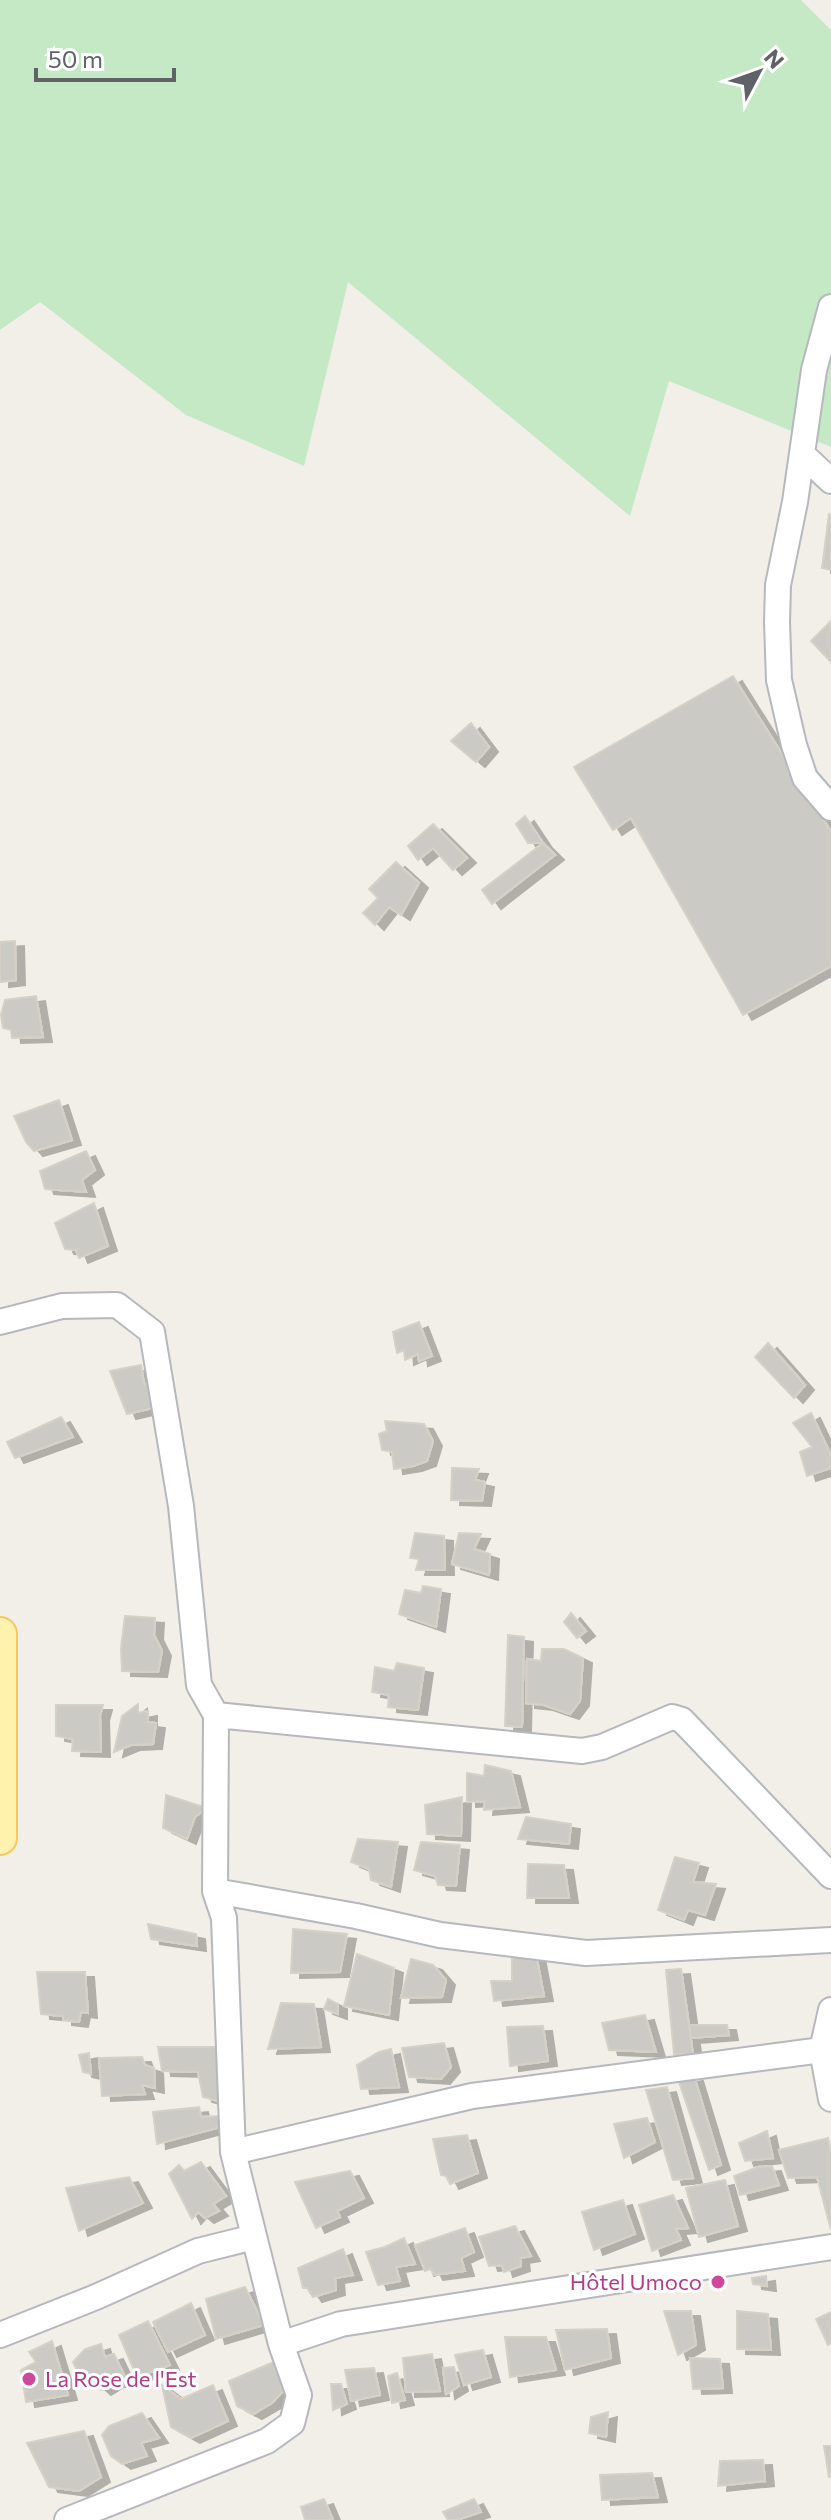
<svg xmlns="http://www.w3.org/2000/svg" width="831" height="2520" viewBox="0 0 831 2520" font-family="Commissioner,sans-serif">
	<style>
		.green { fill: #c5e8c5 }
		.building { fill: #cccac5; stroke: #d6d1c6; stroke-width: 2; filter: url(#shadow) }
		.lines { fill: none; stroke-linecap: round; stroke-linejoin: round }
		.minor-casing { stroke: #b5b8bc; stroke-width: 28 }
		.major-casing { stroke: #f2c960; stroke-width: 36 }
		.minor { stroke: #fff; stroke-width: 24 }
		.major { stroke: #fff2af; stroke-width: 32 }
		.hotel-dot { fill: #d1479c; stroke: #fff; stroke-width: 3 }
		.labels { text-anchor: middle; stroke-width: 6; stroke-linejoin: round; paint-order: stroke }
		.hotel-label { font-size: 22px; fill: #b23c85; stroke: #fff; text-anchor: end }
	</style>
	<defs>
		<filter id="shadow"><feDropShadow dx="9" dy="5" stdDeviation="0" flood-color="#0004"/></filter>
	</defs>
	<rect width="100%" height="100%" fill="#f1efe8"/>
	<path class="green" d="M0 0H801L831 30V447L669 381 630 516 348 282 304 466 186 415 40 302 0 330Z"/>
	<path class="building" d="M829 514 831 515V570L822 568Z
		M831 621V662L811 641Z
		M733 676 831 832V966L743 1015 631 818 613 830 574 767Z
		M471 723 489 747 476 762 451 741Z
		M525 816 543 843H528L516 824Z
		M433 824 467 858 453 870 433 848 418 860 408 846Z
		M543 843 555 855 492 904 482 890Z
		M396 862 419 883 401 915 389 907 375 925 363 913 378 898 369 889Z
		M15 941 16 980 0 982V942Z
		M36 996 43 1037 12 1038 11 1030 3 1028 1 1015 5 1000Z
		M59 1100 72 1140 34 1151 26 1142 14 1116Z
		M86 1151 95 1170 82 1180 86 1192 45 1189 40 1171Z
		M94 1203 108 1246 79 1258 76 1250 65 1249 55 1223Z
		M419 1322 432 1356 419 1361 418 1354 405 1360 404 1350 397 1353 393 1332Z
		M768 1343 805 1385 794 1398 755 1357Z
		M141 1365 144 1384 155 1383 153 1408 127 1414 110 1371Z
		M811 1413 831 1455V1468L807 1476 800 1452 812 1447 793 1423Z
		M61 1417 73 1437 15 1458 7 1442Z
		M385 1421 424 1424 433 1441 427 1461 413 1466 394 1469 392 1452 382 1450 379 1434 387 1431Z
		M452 1468 479 1469 475 1480 485 1482 482 1501 451 1500Z
		M415 1533 444 1536 445 1570H416L419 1559 410 1558Z
		M459 1533 481 1534 474 1549 490 1554 489 1575 452 1564Z
		M423 1586 441 1589 436 1627 399 1614 405 1590 421 1593Z
		M571 1613 586 1631 577 1638 564 1622Z
		M125 1616 155 1618 154 1635 162 1651 158 1672 122 1671 121 1648Z
		M508 1635 524 1637 522 1727 505 1726Z
		M542 1649H564L583 1658 580 1701 570 1714 544 1705 526 1703 527 1659 541 1661Z
		M397 1663 424 1668 418 1710 388 1707 389 1695 372 1692 375 1667 394 1671Z
		M138 1704V1713L148 1711V1722L156 1723 153 1744 131 1745 114 1752 122 1716Z
		M56 1705H103L100 1716 101 1752 72 1751 73 1739 56 1736Z
		M485 1765 511 1771 520 1807 484 1810 485 1801 467 1802V1773L484 1776Z
		M166 1795 207 1808 195 1817 187 1839 163 1828Z
		M462 1797 461 1836 427 1834 425 1805Z
		M526 1817 571 1824 569 1844 518 1839Z
		M358 1839 398 1842 391 1887 371 1880 369 1869 351 1862Z
		M421 1842 460 1845 456 1886 438 1885 435 1876 414 1870Z
		M675 1857 699 1863 693 1882 716 1884 705 1915 688 1910 684 1920 658 1910Z
		M528 1864 564 1865 569 1898H527Z
		M148 1924 196 1934 197 1946 151 1939Z
		M293 1929 347 1934 340 1972 291 1973Z
		M512 1953 536 1954 544 1996 494 2001 491 1981H512Z
		M357 1954 394 1968 389 2015 344 2006Z
		M411 1959 433 1965 446 1980 442 1997 401 1998Z
		M681 1969 689 2025 693 2055 674 2054 666 1970Z
		M37 1972H85L88 2013 81 2012 79 2022 63 2020V2016L41 2014Z
		M328 1999 338 2004V2014L324 2009Z
		M281 2003 314 2004 321 2047 268 2049Z
		M645 2015 656 2052 609 2050 602 2023Z
		M689 2025H727L729 2035 691 2038Z
		M543 2026 548 2061 510 2066 507 2027Z
		M444 2043 451 2067 441 2079 409 2077 402 2048Z
		M158 2047H221L222 2102 203 2097 198 2072 162 2071Z
		M391 2049 399 2087 361 2089 357 2065 379 2052Z
		M89 2053 91 2074 83 2072 79 2055Z
		M142 2057 145 2065 154 2068 155 2088 142 2085 145 2094 102 2096 99 2058Z
		M694 2076 721 2165 709 2170 678 2079Z
		M667 2087 693 2178 673 2180 646 2090Z
		M199 2107 201 2117 222 2116 224 2126 157 2144 153 2112Z
		M647 2118 655 2142 624 2158 614 2124Z
		M767 2131 773 2158 745 2161 739 2143Z
		M467 2135 478 2173 450 2184 446 2176 441 2175 433 2139Z
		M828 2138 831 2154V2230L817 2177 788 2178 779 2150Z
		M201 2162 226 2196 213 2204 219 2211 205 2218 198 2212 192 2219 169 2174 179 2165 184 2171Z
		M772 2166 779 2185 740 2195 734 2176 758 2167Z
		M350 2171 364 2198 337 2211 340 2217 316 2228 295 2182Z
		M129 2177 143 2203 79 2231 66 2188Z
		M725 2180 738 2226 699 2237 686 2188Z
		M673 2195 688 2228 676 2229 681 2240 652 2251 639 2205Z
		M623 2200 635 2234 594 2250 582 2212Z
		M515 2226 531 2256 520 2258 521 2266 504 2272 502 2265 489 2266 479 2237Z
		M465 2228 474 2252 461 2258 465 2271 434 2275 431 2269 425 2271 415 2245Z
		M404 2238 415 2264 396 2267 400 2281 378 2285 366 2252 385 2247Z
		M343 2249 353 2275 335 2278 336 2290 313 2297 307 2288H303L298 2268Z
		M766 2276 767 2286 753 2284 752 2278Z
		M245 2287 264 2325 216 2339 206 2299Z
		M191 2303 205 2335 168 2352 153 2322Z
		M664 2311H691L696 2345 678 2355Z
		M737 2311 768 2314 771 2350 737 2349Z
		M831 2312V2343L828 2345 816 2319Z
		M148 2321 170 2365 137 2377 119 2335Z
		M607 2329 611 2358 565 2370 556 2330Z
		M505 2337H546L556 2370 510 2377Z
		M52 2341 68 2395 26 2402 21 2370 36 2362 29 2352Z
		M101 2344 105 2357 114 2354 127 2381 115 2382 102 2390 91 2380 82 2381 73 2362 85 2349Z
		M483 2350 491 2377 464 2385 455 2355Z
		M432 2354 440 2391 406 2392 403 2358Z
		M690 2358 720 2359 723 2388 693 2389Z
		M276 2361 286 2388 272 2403 253 2414 237 2406 229 2381Z
		M454 2367 459 2386 446 2394 443 2368Z
		M374 2368 380 2395 351 2401 345 2370Z
		M397 2373 405 2400 392 2403 388 2376Z
		M331 2384H341L347 2404 333 2410Z
		M162 2385 181 2399 213 2385 228 2421 191 2438 171 2427Z
		M608 2412 606 2437 589 2433 591 2417Z
		M142 2413 159 2438 141 2443 147 2456 122 2464 111 2456 102 2435 109 2426Z
		M84 2431 101 2477 79 2491 49 2487 27 2443Z
		M824 2446H831V2476L829 2477Z
		M763 2460 765 2481 718 2486 720 2461Z
		M652 2473 658 2497 602 2500 600 2475Z
		M324 2499 333 2520H305L301 2507Z
		M474 2499 481 2512 457 2520H448L443 2512Z"/>
	<g class="lines">
		<g class="minor-casing">
			<path id="minor" d="M831 307 814 370 795 502 778 585 777 622 779 680 794 745 805 778 831 808
				M803 455 831 481
				M0 1322 62 1306 117 1305 152 1332 181 1506 199 1685 216 1715 215 1891 224 1918 233 2152 281 2344
				M216 1715 582 1751 602 1747 672 1717 682 1720 831 1876
				M215 1891 356 1916 440 1935 586 1953 831 1940
				M831 2010 822 2050 831 2099
				M233 2152 472 2096 822 2050
				M0 2335 96 2297 198 2251 254 2237
				M67 2520 267 2441 292 2423 299 2395 281 2344 341 2324 831 2247"/>
		</g>
		<g class="major-casing">
			<path id="major" d="M0 1634V1838"/>
		</g>
		<use href="#minor" class="minor"/>
		<use href="#major" class="major"/>
	</g>
	<g class="hotel-dot">
		<circle cx="718" cy="2282" r="8"/>
		<circle cx="29" cy="2379" r="8"/>
	</g>
	<g class="labels">
		<g class="hotel-label">
			<text x="702" y="2290">Hôtel Umoco</text>
			<text x="45" y="2387" text-anchor="start">La Rose de l'Est</text>
		</g>
	</g>
	<g transform="translate(759 72) rotate(49)" stroke="#ffffff" stroke-width="6" paint-order="stroke">
	<path d="M0-6L14 30L0 20L-14 30Z" fill="#5f6368"/>
	<text y="-12" font-size="22" font-weight="bold" text-anchor="middle" fill="#5f6368">N</text>
	</g>
	<path d="M36 68v12h138v-12" fill="none" stroke="#5f6368" stroke-width="4"/>
	<text x="48" y="68" font-size="24" fill="#5f6368" stroke="#ffffff" stroke-width="6" paint-order="stroke">50 m</text>
</svg>
